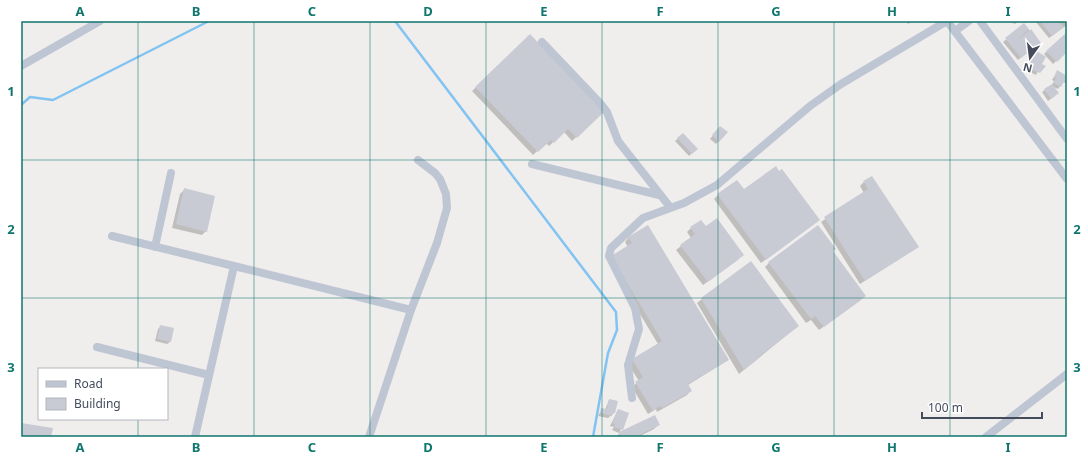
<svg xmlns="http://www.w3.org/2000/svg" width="1088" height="458" viewBox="0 0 1088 458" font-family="'Noto Sans',sans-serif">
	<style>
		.shadow { fill: #0003 }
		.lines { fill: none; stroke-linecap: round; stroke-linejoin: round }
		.stream { stroke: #82c4f1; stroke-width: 2.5 }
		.building { fill: #c8cbd3 }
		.minor { stroke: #bfc6d3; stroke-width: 8 }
		.grid { fill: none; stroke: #0f766e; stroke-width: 1; stroke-opacity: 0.55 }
		.neatline { fill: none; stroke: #0f766e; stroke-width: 1.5 }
		.grid-label { font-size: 13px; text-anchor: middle; font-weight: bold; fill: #0f766e }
	</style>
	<rect width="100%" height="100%" fill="#f0eded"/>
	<path class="shadow" d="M906 21H913L908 24Z
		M1007 21H1018L1015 24Z
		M1035 21H1067V25L1049 38Z
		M1024 24 1039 42 1018 60 1003 42Z
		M530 35 602 112 572 141 564 132 549 146 546 143 533 155 472 91Z
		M1064 35 1067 38V51L1053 64 1044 54Z
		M1035 51 1041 65 1036 75 1023 69Z
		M1058 71 1067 77V81L1065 83 1063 82 1058 89 1052 86 1055 96 1048 101 1042 92 1052 85 1054 81 1052 80Z
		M720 127 726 132 716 144 710 139Z
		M683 134 696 149 689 156 675 141Z
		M864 182 917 247 860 284 821 222 864 193 860 186Z
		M185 189 206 231 202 235 172 228 180 194Z
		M744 191 814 224 761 263 714 199 718 195Z
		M691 228 739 259 703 285 676 250 691 238 687 232Z
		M629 237 728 360 688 385 691 390 687 395 657 412 656 409 648 414 632 387 639 381 628 364 658 344 608 261 628 247 625 242Z
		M832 251 861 300 819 330 811 320 806 323 765 267 769 263Z
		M702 299 798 326 739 374 697 303Z
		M161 326 170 342 167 344 155 341 158 329Z
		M609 400 614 413 608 418 598 416 602 409 605 410Z
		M618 410 628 414 619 433 612 430 614 427 610 426Z
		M658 425 654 429 638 437H616L620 433Z"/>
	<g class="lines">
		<path class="stream" d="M395 21 616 312 617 330 608 353 593 437
			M21 105 30 97 53 100 209 21"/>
	</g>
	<path class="building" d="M1040 21H1057L1064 27 1052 36Z
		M1024 23 1029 29 1017 40 1031 29 1041 43 1021 58 1005 38Z
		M530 34 604 112 577 138 568 129 554 143 551 140 538 152 475 87Z
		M1065 34 1067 36V52L1057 62 1046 51Z
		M1035 50 1046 57 1042 64 1046 66 1040 73 1025 67Z
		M1057 70 1067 76V81L1065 80 1061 87 1053 83 1056 78 1054 77Z
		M1052 84 1059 93 1051 99 1044 89Z
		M720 126 728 132 719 142 712 135Z
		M683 133 698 149 692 154 677 138Z
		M776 166 779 171 782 169 820 220 766 260 717 194 737 180 744 189Z
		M872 176 919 247 865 281 824 217 868 189 863 181Z
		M184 188 215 196 207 232 176 224Z
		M717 218 744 255 708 282 680 245 695 234 690 227 701 220 706 226Z
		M648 225 729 360 688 384 692 391 662 408 660 406 653 411 635 382 643 377 632 359 662 341 611 256 632 243 628 237Z
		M818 225 836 249 833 251 866 296 824 327 815 316 811 319 768 262Z
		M751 261 799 326 757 358 758 359 744 370 701 298Z
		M160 325 174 328 171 342 157 339Z
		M609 399 618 401 615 413H613L612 416 600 413 601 408 607 409Z
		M618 409 629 413 623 430 614 427 615 424 612 423Z
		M655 415 660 425 635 437H621L619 432Z
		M21 423 53 428 51 437H21Z"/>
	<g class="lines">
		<path class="minor" d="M947 21 1067 179
			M980 21 1067 139
			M955 31 969 21
			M542 42 600 103 607 112 618 141 670 207
			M21 66 100 21
			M532 164 659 195
			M112 236 234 266 195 437
			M155 247 171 173
			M234 266 411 310 369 437
			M411 310 437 243 447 208 446 194 440 179 435 173 418 160
			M97 347 209 375
			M632 398 628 365 639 329 635 308 609 256 611 248 643 218 684 203 717 185 810 106 841 84 947 21
			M986 437 1067 374"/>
	</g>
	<path class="grid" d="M138 21V369M254 21V437M370 21V437M486 21V437M602 21V437M718 21V437M834 21V437M950 21V437M21 160H1067M21 298H1067M138 419V437"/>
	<rect width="1088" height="458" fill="none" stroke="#ffffff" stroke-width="44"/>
	<rect x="38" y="368" width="130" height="52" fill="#ffffff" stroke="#b4b7be"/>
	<rect x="46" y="381" width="20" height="6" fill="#bfc6d3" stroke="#b4b7be"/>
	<text x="74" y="388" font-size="12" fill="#444c5c">Road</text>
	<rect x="46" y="398" width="20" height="12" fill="#c8cbd3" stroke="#b4b7be"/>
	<text x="74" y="408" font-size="12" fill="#444c5c">Building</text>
	<g transform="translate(1030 58) rotate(194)" stroke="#ffffff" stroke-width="3" paint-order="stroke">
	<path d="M0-3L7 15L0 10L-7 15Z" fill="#444c5c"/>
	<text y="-6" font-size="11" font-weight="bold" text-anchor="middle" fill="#444c5c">N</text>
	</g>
	<path d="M922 412v6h120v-6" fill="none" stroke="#444c5c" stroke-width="2"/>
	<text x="928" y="412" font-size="12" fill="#444c5c" stroke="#ffffff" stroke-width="3" paint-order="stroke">100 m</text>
	<rect x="22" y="22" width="1044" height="414" class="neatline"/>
	<g class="grid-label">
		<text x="80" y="16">A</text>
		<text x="196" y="16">B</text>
		<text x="312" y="16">C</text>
		<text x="428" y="16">D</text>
		<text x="544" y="16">E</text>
		<text x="660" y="16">F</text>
		<text x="776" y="16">G</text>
		<text x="892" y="16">H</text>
		<text x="1008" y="16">I</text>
		<text x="11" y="96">1</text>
		<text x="1077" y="96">1</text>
		<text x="11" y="234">2</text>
		<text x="1077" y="234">2</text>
		<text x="11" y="372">3</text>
		<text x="1077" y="372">3</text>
		<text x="80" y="452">A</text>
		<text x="196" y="452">B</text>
		<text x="312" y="452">C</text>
		<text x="428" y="452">D</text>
		<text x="544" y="452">E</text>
		<text x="660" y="452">F</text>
		<text x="776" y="452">G</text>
		<text x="892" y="452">H</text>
		<text x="1008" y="452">I</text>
	</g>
</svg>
